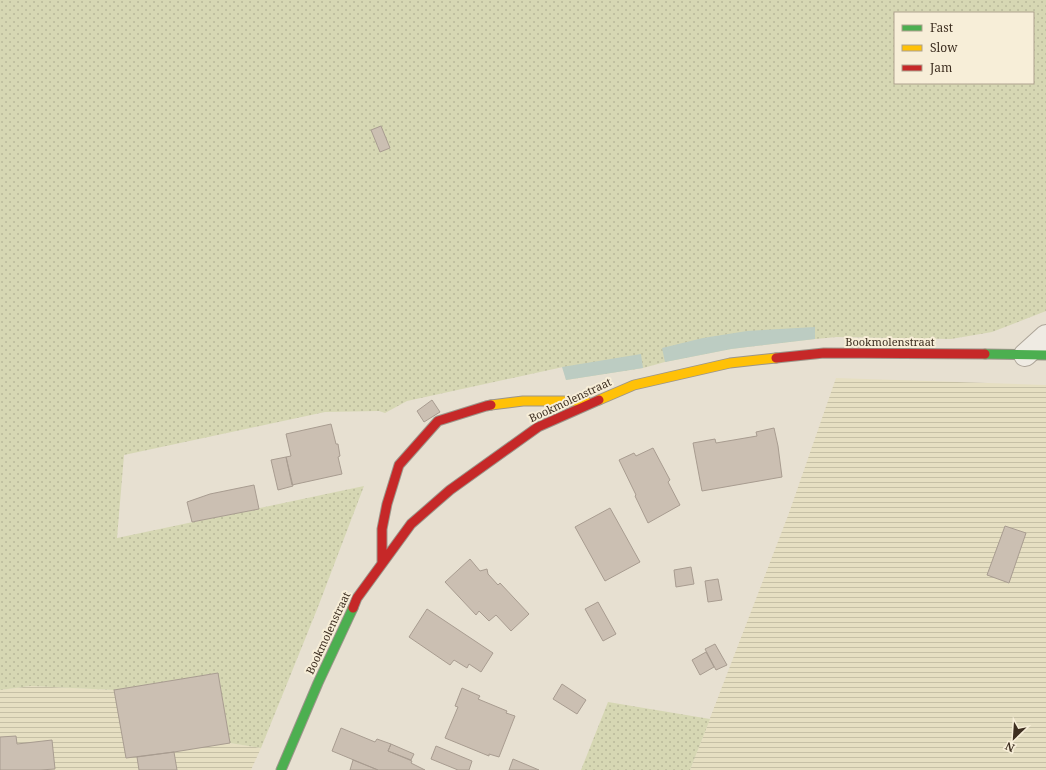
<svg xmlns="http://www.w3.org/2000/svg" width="1046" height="770" viewBox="0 0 1046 770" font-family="'Noto Serif',serif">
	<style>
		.farmland { fill: url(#farmland-rules) }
		.grass { fill: url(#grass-dots); fill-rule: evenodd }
		.water { fill: #bcccc2 }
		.building { fill: #cbbfb2; stroke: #a89c90 }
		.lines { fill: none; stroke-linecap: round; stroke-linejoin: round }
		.street-casing { stroke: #ada599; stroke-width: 24 }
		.fast-casing { stroke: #9c958a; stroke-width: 11 }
		.slow-casing { stroke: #9c958a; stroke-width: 11 }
		.jam-casing { stroke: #9c958a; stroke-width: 11 }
		.street { stroke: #efebe3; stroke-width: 22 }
		.fast { stroke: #4caf50; stroke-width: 9 }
		.slow { stroke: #ffc107; stroke-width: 9 }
		.jam { stroke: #c62828; stroke-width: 9 }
		.labels { text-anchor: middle; stroke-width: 4; stroke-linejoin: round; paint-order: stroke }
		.street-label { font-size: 11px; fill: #3d2e20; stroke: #f7eed8 }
	</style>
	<defs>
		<pattern id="farmland-rules" width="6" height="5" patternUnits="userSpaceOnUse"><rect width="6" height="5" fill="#e6dfc2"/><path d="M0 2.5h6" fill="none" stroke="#c6c0a6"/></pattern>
		<pattern id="grass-dots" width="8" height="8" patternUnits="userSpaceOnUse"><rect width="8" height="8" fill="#d6d7b3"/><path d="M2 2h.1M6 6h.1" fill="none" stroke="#b9b99a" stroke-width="1.8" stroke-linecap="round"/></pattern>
	</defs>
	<rect width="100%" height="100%" fill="#e7e0d1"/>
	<path class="farmland" d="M836 378 1046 385V770H690L789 513Z
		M218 673 230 743 261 748 251 770H0V690L31 686 114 690Z"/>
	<path class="grass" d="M0 0H1046V311L992 332 951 339 837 337 815 339 731 349 665 362 643 368 566 380 563 367 407 401 385 413 379 411 325 412 124 455 117 538 364 486 318 607 261 748 230 743 218 673 114 690 31 686 0 690ZM895 13H1033V83H895Z
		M608 702 710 719 690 770H581Z"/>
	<path class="water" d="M815 327V339L731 349 665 362 662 348 703 338 747 331Z
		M641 354 643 368 566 380 562 367Z"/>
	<path class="building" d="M381 126 390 148 380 152 371 130Z
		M432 400 440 412 424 422 417 411Z
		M331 424 336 444H338L340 456 338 457 342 474 292 485 286 457 291 456 286 434Z
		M774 428 778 446 782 477 702 491 693 443 715 439 716 443 757 436 756 432Z
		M653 448 670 480 668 482 680 505 648 523 635 496 636 495 619 460 634 453 636 456Z
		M286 457 293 486 278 490 271 460Z
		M254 485 259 509 192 522 187 502 210 494Z
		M610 508 640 562 605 581 575 527Z
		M1005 526 1026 533 1009 583 987 575Z
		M470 559 480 571 487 569 488 574 498 585 500 583 529 614 511 631 496 615 489 621 479 611 476 615 445 582Z
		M691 567 694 584 676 587 674 570Z
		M718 579 722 600 708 602 705 581Z
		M598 602 616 634 603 641 585 609Z
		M427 609 493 653 481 672 469 664 467 668 454 660 450 665 409 637Z
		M715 644 727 665 716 670 705 649Z
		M706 652 714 667 700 675 692 660Z
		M218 673 230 743 174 752 126 758 114 690Z
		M562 684 586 700 577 714 553 699Z
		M462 688 480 696 478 699 507 711 506 713 515 716 499 757 489 754V756L445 738 458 707 455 706Z
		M341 728 375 742 377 739 391 744 388 751 412 761 411 763 425 770H378L332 751Z
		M16 736 17 744 52 740 55 769 40 770H0V737Z
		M391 744 414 754 411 760 388 751Z
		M436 746 472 761 469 770H458L431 759Z
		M174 752 177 770H139L137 757Z
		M513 759 539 770H509Z
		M353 760 378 770H350Z"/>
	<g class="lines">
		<g class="street-casing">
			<path id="street" d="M1025 355 1046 336"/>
		</g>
		<g class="fast-casing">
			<path id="fast" d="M985 354 1046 355
				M281 770 318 683 353 608"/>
		</g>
		<g class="slow-casing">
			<path id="slow" d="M599 400 634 385 730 363 776 358
				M491 405 523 401H586"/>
		</g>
		<g class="jam-casing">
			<path id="jam" d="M776 358 824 353 985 354
				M382 563V529L387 504 399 465 438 421 486 406 491 405
				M353 608 357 598 411 524 450 490 538 427 599 400"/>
		</g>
		<use href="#street" class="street"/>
		<use href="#fast" class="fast"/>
		<use href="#slow" class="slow"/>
		<use href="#jam" class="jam"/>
	</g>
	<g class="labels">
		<g class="street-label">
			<text x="890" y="346">Bookmolenstraat</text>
			<text transform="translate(570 400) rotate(-25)" y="4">Bookmolenstraat</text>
			<text transform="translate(328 633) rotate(-65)" y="4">Bookmolenstraat</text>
		</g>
	</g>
	<rect x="894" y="12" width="140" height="72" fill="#f7eed8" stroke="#ada18e"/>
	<rect x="902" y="25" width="20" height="6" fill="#4caf50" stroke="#ada18e"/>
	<text x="930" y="32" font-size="12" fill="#3d2e20">Fast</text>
	<rect x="902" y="45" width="20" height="6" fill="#ffc107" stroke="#ada18e"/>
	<text x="930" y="52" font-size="12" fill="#3d2e20">Slow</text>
	<rect x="902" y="65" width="20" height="6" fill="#c62828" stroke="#ada18e"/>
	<text x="930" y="72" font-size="12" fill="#3d2e20">Jam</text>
	<g transform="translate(1014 738) rotate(205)" stroke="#f7eed8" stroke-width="3" paint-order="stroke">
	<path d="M0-3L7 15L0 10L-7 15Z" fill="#3d2e20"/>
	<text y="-6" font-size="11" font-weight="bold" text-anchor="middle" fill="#3d2e20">N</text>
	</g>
</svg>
